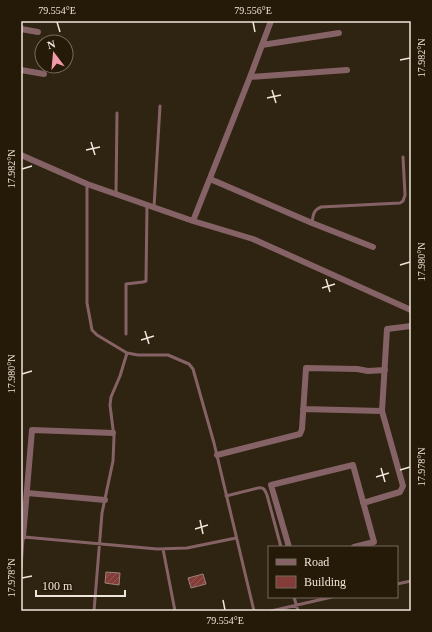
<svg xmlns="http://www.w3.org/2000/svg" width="432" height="632" viewBox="0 0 432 632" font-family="Georgia,serif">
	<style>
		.building { fill: url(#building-hatch); stroke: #9c817e }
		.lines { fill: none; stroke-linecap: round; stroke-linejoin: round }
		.service { stroke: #856265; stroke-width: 3 }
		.minor { stroke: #856265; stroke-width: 6 }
		.ticks { fill: none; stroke: #eee6da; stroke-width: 1.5 }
		.neatline { fill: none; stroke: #eee6da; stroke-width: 1.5 }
		.ticks-label { font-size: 10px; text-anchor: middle; fill: #eee6da }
	</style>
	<defs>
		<pattern id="building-hatch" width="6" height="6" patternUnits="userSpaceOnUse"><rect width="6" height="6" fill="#843c38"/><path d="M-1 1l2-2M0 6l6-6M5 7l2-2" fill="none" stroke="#965854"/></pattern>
	</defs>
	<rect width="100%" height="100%" fill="#2f2311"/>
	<path class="building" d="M106 572 120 573 119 585 105 583Z
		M203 574 206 584 191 588 188 578Z"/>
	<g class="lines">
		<path class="service" d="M87 184V303L92 330 97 335 127 353 138 355H168L189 364 193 369 214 443 254 611
			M116 194 117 113
			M154 207 160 106
			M312 223C313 216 313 210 321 207L400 203 403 201 405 195 403 157
			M126 334V284L143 282 146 281 147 205
			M226 496 258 488C264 487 265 490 267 495L281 547
			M24 537 157 549 187 548 236 538
			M163 549 175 611
			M21 568 23 538
			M397 584 411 581
			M294 597 298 611
			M94 611 102 513 113 461 114 437 110 405 111 397 120 376 127 353
			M271 611 332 597"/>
		<path class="minor" d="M21 29 38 32
			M262 45 339 33
			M21 70 44 74
			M250 77 347 70
			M21 155 87 184 193 221 253 239 411 310
			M210 179 312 223 373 247
			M193 221 250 77 271 21
			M303 409 382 411
			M217 455 300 434 302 429 306 368 357 369 368 371 385 370
			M27 493 105 500
			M363 503 400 492 403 486 382 411 387 329 411 326
			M23 537 32 430 113 433
			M289 547 271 485 353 465 374 542 354 547"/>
	</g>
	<path class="ticks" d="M57 22 60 32M253 22 255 32M400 60 410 58M272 90 276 103M267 98 281 95M91 142 95 155M86 150 100 147M22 169 32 166M400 265 410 262M326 279 330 292M322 288 335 284M145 331 149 344M141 340 154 336M22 374 32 371M381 468 385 482M400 470 410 467M376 477 389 473M200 520 203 534M195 529 208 525M22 578 32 576M223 600 225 610"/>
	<rect width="432" height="632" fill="none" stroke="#251908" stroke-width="44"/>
	<rect x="268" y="546" width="130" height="52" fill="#251908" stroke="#756b5c"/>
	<rect x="276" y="559" width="20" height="6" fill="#856265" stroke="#756b5c"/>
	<text x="304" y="566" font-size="12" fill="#eee6da">Road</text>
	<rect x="276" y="576" width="20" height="12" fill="#843c38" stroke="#756b5c"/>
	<text x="304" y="586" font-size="12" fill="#eee6da">Building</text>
	<g transform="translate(54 54) rotate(344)"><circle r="19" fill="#251908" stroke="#756b5c"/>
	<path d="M0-3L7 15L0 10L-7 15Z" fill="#f39aaa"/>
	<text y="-6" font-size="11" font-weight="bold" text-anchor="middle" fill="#eee6da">N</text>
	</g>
	<path d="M36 590v6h89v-6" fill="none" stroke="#eee6da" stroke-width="2"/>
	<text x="42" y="590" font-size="12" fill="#eee6da" stroke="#251908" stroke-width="3" paint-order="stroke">100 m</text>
	<rect x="22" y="22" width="388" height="588" class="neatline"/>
	<g class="ticks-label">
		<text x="57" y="14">79.554°E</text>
		<text x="253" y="14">79.556°E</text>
		<text transform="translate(421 58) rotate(-90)" y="4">17.982°N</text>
		<text transform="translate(11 169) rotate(-90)" y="4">17.982°N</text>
		<text transform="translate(421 262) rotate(-90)" y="4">17.980°N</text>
		<text transform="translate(11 374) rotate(-90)" y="4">17.980°N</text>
		<text transform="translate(421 467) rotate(-90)" y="4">17.978°N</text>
		<text transform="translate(11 578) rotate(-90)" y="4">17.978°N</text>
		<text x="225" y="624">79.554°E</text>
	</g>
</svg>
